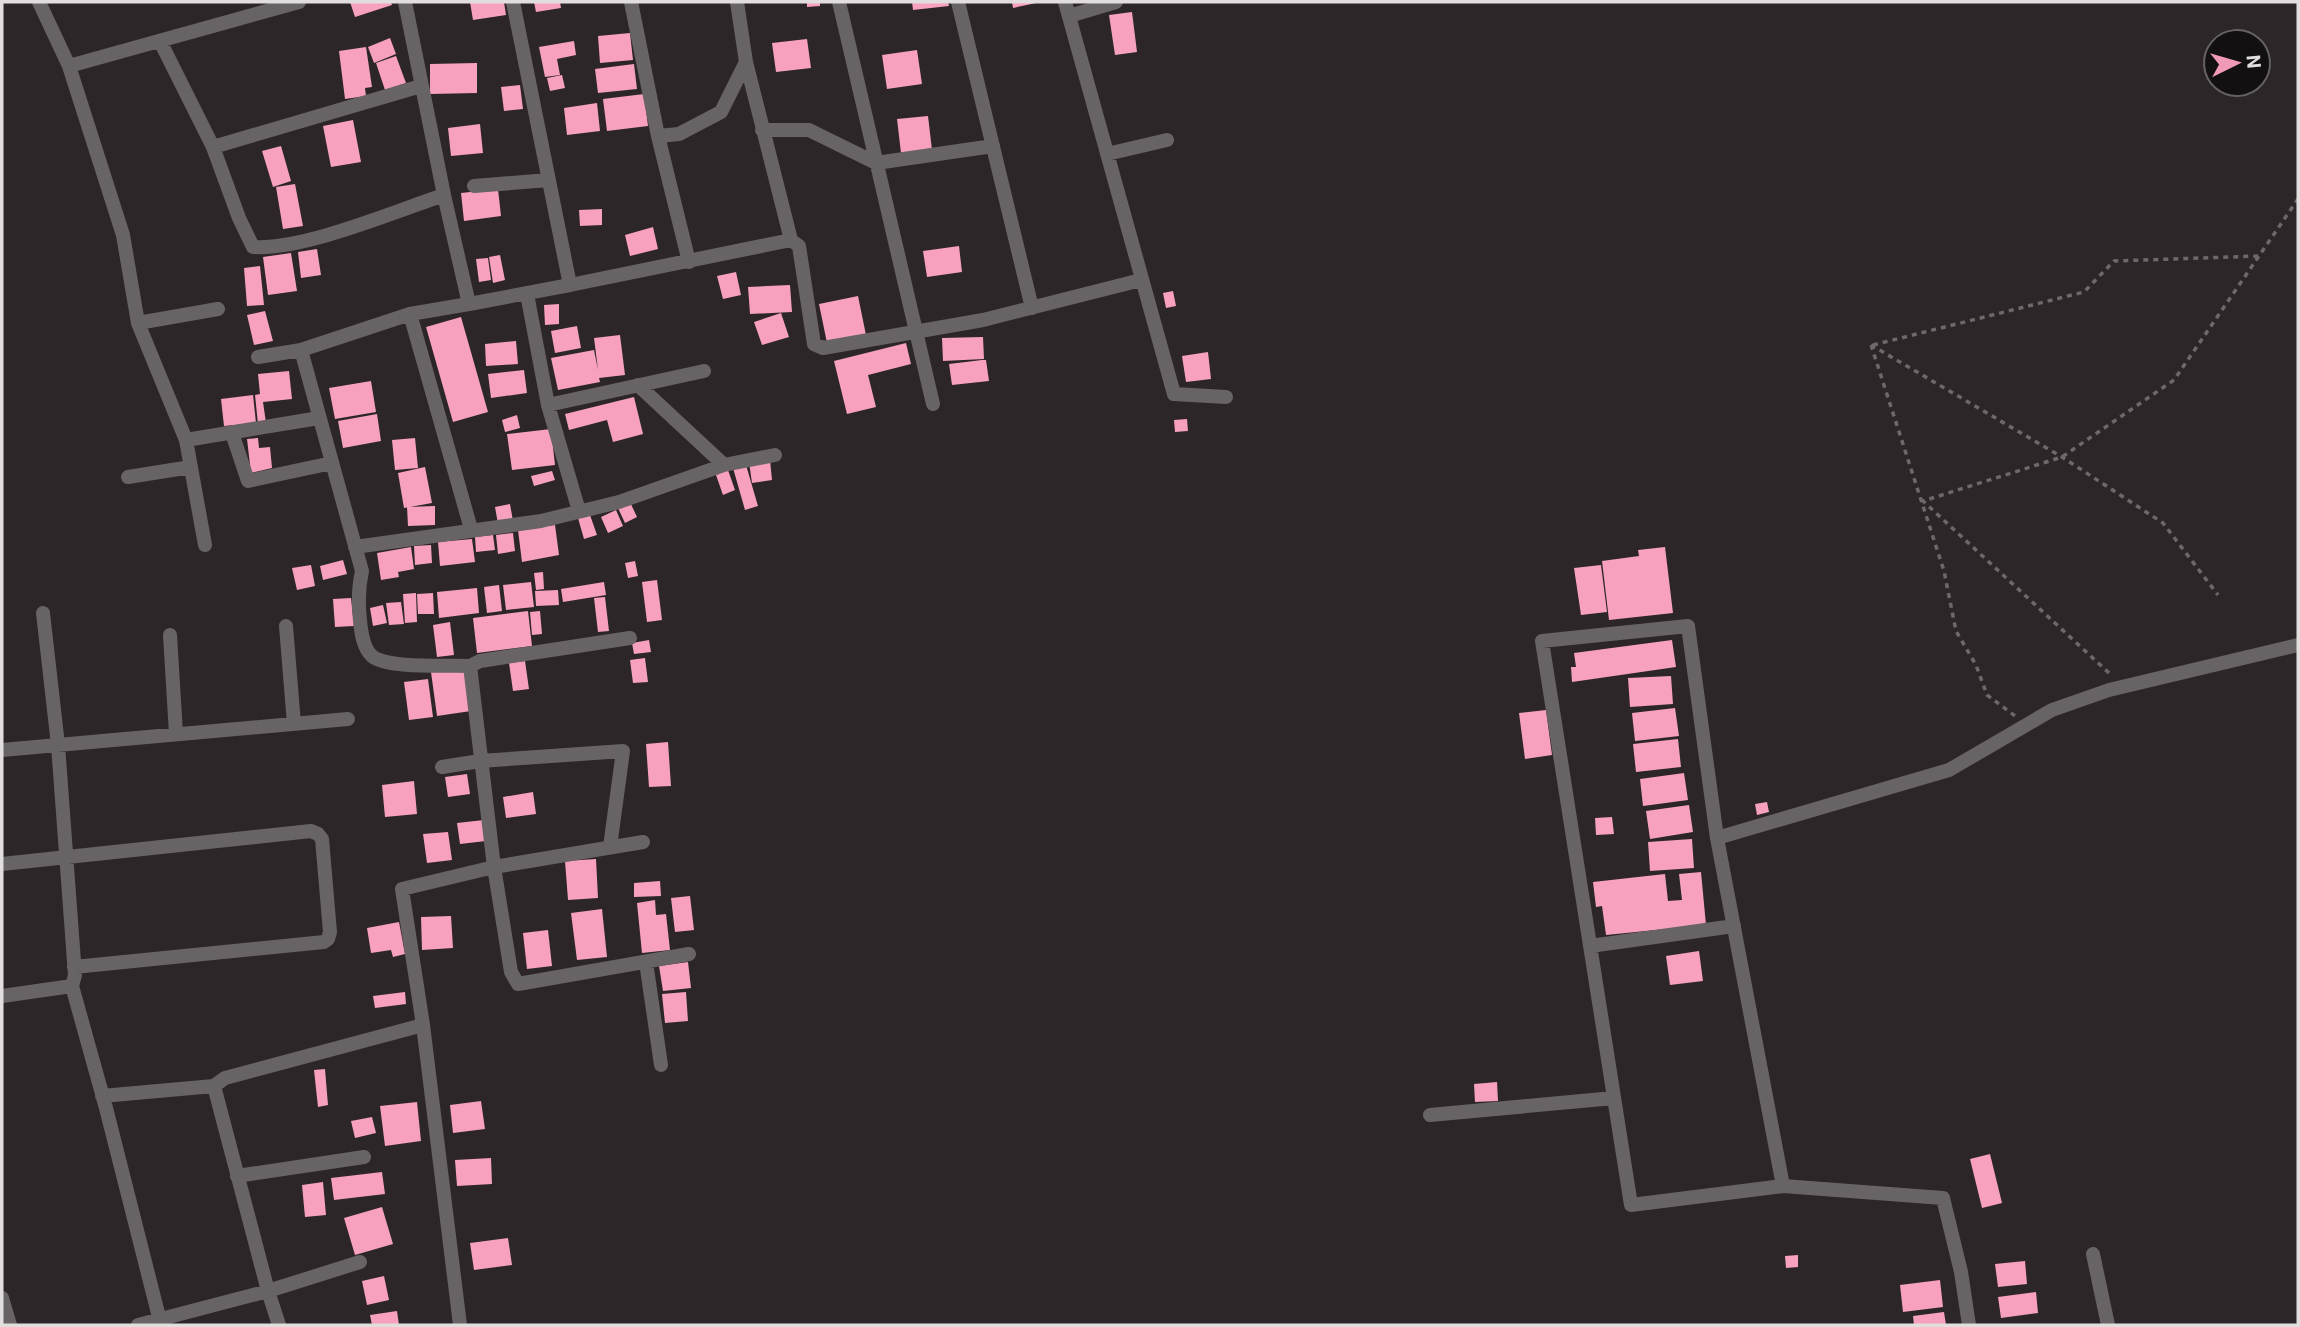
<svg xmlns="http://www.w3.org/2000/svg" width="2300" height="1327" viewBox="0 0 2300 1327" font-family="Roboto,sans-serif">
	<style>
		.building { fill: #f7a1be }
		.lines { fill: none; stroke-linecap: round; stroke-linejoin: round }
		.path { stroke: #6e686a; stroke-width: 3.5; stroke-dasharray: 5 5; stroke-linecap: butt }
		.minor { stroke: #686465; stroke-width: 14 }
	</style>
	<rect width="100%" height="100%" fill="#2d2628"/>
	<path class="building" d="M350 2H391L392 5 355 17Z
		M470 2H504L506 15 473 20Z
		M534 2H560L561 8 536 12Z
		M807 2H820V6L807 7Z
		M912 2H948L949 6 913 10Z
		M1012 2H1036V3L1013 8Z
		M1132 12 1137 52 1115 55 1109 15Z
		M630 33 633 60 600 63 598 36Z
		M390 38 396 54 374 63 368 47Z
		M807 39 811 68 776 72 772 43Z
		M574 41 576 55 557 59 560 75 545 77 539 47Z
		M366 47 372 87 365 88 366 96 345 99 339 51Z
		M917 50 922 84 887 89 882 55Z
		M396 56 406 83 385 90 376 63Z
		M477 63V93L430 94V64Z
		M634 64 637 89 598 93 595 69Z
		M562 75 565 88 550 91 547 78Z
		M520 85 523 109 504 111 501 87Z
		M644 94 648 126 607 131 603 99Z
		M597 103 600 131 567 135 564 108Z
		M928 116 932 150 901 153 897 119Z
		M353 120 361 162 331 167 323 126Z
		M480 124 483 153 451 156 448 128Z
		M281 146 291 181 273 187 262 151Z
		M295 184 303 226 283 229 276 187Z
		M498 189 501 216 464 221 461 193Z
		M602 209V225L580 226 579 210Z
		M653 227 658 249 630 256 625 235Z
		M959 246 962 272 927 277 923 251Z
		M317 249 321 275 301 278 298 252Z
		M291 253 297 291 268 295 263 257Z
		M500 255 505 280 493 283 489 257Z
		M488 258 491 280 479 282 476 259Z
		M260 266 264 305 247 306 244 268Z
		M736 272 741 295 723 299 717 276Z
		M790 285 792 312 750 314 748 287Z
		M1173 291 1176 306 1166 308 1163 293Z
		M858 296 866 335 827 343 819 304Z
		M559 304V324L545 325 544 305Z
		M265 311 273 341 254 345 247 315Z
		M781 313 789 337 762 345 754 322Z
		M461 317 488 412 453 422 426 327Z
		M577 326 581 348 555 353 551 331Z
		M620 335 625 375 599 378 600 382 558 390 551 358 594 350 598 370 594 338Z
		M983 337 984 359 943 361 942 338Z
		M516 341 518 364 486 366 485 344Z
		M906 343 911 364 868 375 876 407 847 414 834 361Z
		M1208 352 1211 379 1186 382 1182 356Z
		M982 360H986L989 381 952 385 949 364Z
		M524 370 527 393 491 398 488 374Z
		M289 371 292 399 263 402 266 423 258 424 255 395 260 394 258 374Z
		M371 381 376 412 335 419 329 388Z
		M253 395 256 423 224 426 221 399Z
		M634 397 643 434 613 442 607 420 569 430 565 414Z
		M377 414 381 441 343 448 338 421Z
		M517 415 520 428 505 432 502 420Z
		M1187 419 1188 431 1175 432 1174 420Z
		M551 429 555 465 512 470 507 434Z
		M258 438 259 448 270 447 272 468 251 473 247 439Z
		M415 438 418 468 395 470 392 440Z
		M770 460 772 480 752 483 749 462Z
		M746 465 758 506 745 510 733 468Z
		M425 467 432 503 404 508 398 473Z
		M728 470 735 490 723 495 716 475Z
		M552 471 555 480 534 486 531 476Z
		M630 502 637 517 625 523 618 508Z
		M510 504 513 521 498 524 495 507Z
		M435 506V525L408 526 407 507Z
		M616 510 623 526 608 533 601 517Z
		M590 515 597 535 584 539 578 518Z
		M555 525 559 555 522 562 518 530Z
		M513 533 515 551 498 554 496 535Z
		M493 535 495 550 476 552 475 537Z
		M472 539 475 562 440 566 438 542Z
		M431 545 432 563 415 565 414 546Z
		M411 547 414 569 398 572 399 577 381 580 377 553Z
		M1665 547 1673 613 1609 620 1602 561 1639 556 1638 550Z
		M343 560 347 574 323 580 320 566Z
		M635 561 638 576 628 578 625 563Z
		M311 565 315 586 297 590 292 568Z
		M1601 565 1607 612 1581 615 1574 568Z
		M543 572 544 589 536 590 534 573Z
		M657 580 662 620 647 622 642 582Z
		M531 582 534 607 506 610 503 585Z
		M604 582 606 595 563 602 561 589Z
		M499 585 502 611 487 613 484 587Z
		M477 588 479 613 439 618 437 592Z
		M558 590 559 605 536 606 535 591Z
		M416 593 417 622 405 623 403 594Z
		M433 593 434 614H418L417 594Z
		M605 597 609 631 598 632 594 598Z
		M351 598 354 626 335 627 333 599Z
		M401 602 404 624 389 625 386 603Z
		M383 605 387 623 373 626 370 608Z
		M528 611 532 646 477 653 473 618Z
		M540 611 542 634 532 635 530 612Z
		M450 622 454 655 437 657 433 625Z
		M649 640 651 652 634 654 632 643Z
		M1672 640 1676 667 1572 682 1571 667H1576L1574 653Z
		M645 658 648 682 633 683 630 660Z
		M525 661 529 689 513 691 509 663Z
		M466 668 471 711 437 716 431 672Z
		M1671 676 1673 704 1630 707 1628 678Z
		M428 679 433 717 409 720 404 682Z
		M1675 708 1679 736 1635 741 1632 713Z
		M1546 710 1552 755 1525 759 1519 713Z
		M1678 739 1681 767 1636 772 1633 744Z
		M668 742 671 786 649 787 646 744Z
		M1684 773 1688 800 1643 806 1640 779Z
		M467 774 470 794 448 797 445 777Z
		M414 781 417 814 385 817 382 785Z
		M533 792 536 814 506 818 503 797Z
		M1767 802 1769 812 1757 815 1755 804Z
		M1689 805 1693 832 1650 839 1646 811Z
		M1612 817 1614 834 1596 835 1595 818Z
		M484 820 486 841 460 844 457 823Z
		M448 832 452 860 427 863 423 834Z
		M1692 839 1694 868 1650 871 1648 842Z
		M596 859 598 898 568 900 565 861Z
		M1701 872 1706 925 1606 935 1602 906 1596 907 1593 882 1665 874 1668 901 1682 900 1679 874Z
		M660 881 661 896 634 897V883Z
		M690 896 694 930 675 932 671 898Z
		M655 900 656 915 666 914 670 950 642 953 637 903Z
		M602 909 607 957 577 960 571 913Z
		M451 916 453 948 422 950 421 917Z
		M399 922 405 954 393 957 391 950 371 953 367 928Z
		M548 930 552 966 527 969 523 933Z
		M1699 951 1703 981 1670 985 1666 956Z
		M688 962 691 988 663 991 659 966Z
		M405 992 406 1004 375 1008 373 996Z
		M686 992 688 1021 665 1023 662 994Z
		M325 1069 328 1105 318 1107 314 1070Z
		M1497 1082 1498 1101 1475 1102 1474 1084Z
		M481 1101 485 1129 453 1133 450 1105Z
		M417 1102 421 1141 385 1146 380 1106Z
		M372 1117 376 1133 355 1138 351 1121Z
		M1990 1154 2002 1203 1982 1208 1970 1159Z
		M491 1158 492 1184 457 1186 455 1160Z
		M382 1172 385 1194 334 1200 331 1178Z
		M323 1182 326 1215 305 1217 302 1185Z
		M382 1207 393 1244 355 1255 344 1218Z
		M508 1238 512 1265 474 1270 470 1243Z
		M1798 1255V1267L1786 1268 1785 1256Z
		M2025 1261 2027 1284 1998 1287 1995 1264Z
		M384 1276 389 1300 367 1305 362 1281Z
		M1940 1280 1943 1307 1903 1312 1900 1285Z
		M2036 1292 2038 1313 2001 1318 1998 1297Z
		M397 1311 399 1325H372L370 1315Z
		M1944 1312 1946 1325H1914L1913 1316Z"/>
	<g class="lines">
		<path class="path" d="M1871 345 2062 457 2163 523 2218 595
			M1871 345 1944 571 1956 631 1976 665 1987 695 2015 716
			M1873 345 2084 292 2114 261 2259 256
			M2109 673 1923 501 2062 457 2174 380 2298 199"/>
		<path class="minor" d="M39 2 69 66 123 235 138 323 186 440 205 545
			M405 2 444 195 469 304 570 285 513 2
			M631 2 658 136 689 262
			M839 2 933 404
			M958 2 1032 308
			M1065 2 1174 394 1226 397
			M1069 16 1116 2
			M160 41 213 147 239 218 253 247C304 250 393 212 444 195
			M746 62 791 240
			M69 66 299 2
			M762 130H809L876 163 993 146
			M658 136 679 134 721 112 746 62 737 2
			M213 147 421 86
			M1107 154 1167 140
			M474 186 549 180
			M570 285 791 240 799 246 814 344 823 348 983 320 1141 280
			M527 294 548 405 579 511
			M469 304 410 314 301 350 362 571C358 589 358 603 360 620 361 632 363 648 372 656 387 669 448 665 470 666L480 661 630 638
			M410 314 471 529
			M138 323 218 309
			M258 357 301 350
			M638 385 724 465
			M548 405 704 371
			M232 433 248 481 332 463
			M186 440 319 418
			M128 477 191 467
			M355 547 541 521 619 502 724 465 775 455
			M43 613 58 745 75 975 72 986 106 1108 161 1325
			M286 626 294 724
			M170 635 176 734
			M470 666 494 867 511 972 518 984 689 954
			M2 750 348 719
			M442 767 480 761 623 751 610 847
			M1717 838 1949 770 2052 710 2109 690 2298 645
			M2 864 311 831 318 834 322 839 330 932 328 939 324 942 74 967
			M1590 946 1734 926
			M646 962 661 1065
			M2 996 72 986
			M102 1096 214 1086
			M1430 1115 1614 1098
			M237 1176 364 1157
			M1783 1186 1717 838 1688 626 1542 641 1631 1205 1783 1186 1943 1198 1961 1272 1969 1325
			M2093 1254 2108 1325
			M2 1298 10 1325
			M138 1325 268 1291 214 1086 225 1078 423 1025
			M279 1325 268 1291 360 1262
			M460 1325 423 1025 402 889 494 867 643 842"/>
	</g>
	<rect width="2300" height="1327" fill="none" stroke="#e2dedf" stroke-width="7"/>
	<g transform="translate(2237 63) rotate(85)"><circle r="33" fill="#131011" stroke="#666263" stroke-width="2"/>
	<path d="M0-5L12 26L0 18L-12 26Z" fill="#f09ab7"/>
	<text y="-10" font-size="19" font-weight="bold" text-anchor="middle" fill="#e2dedf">N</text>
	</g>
</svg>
